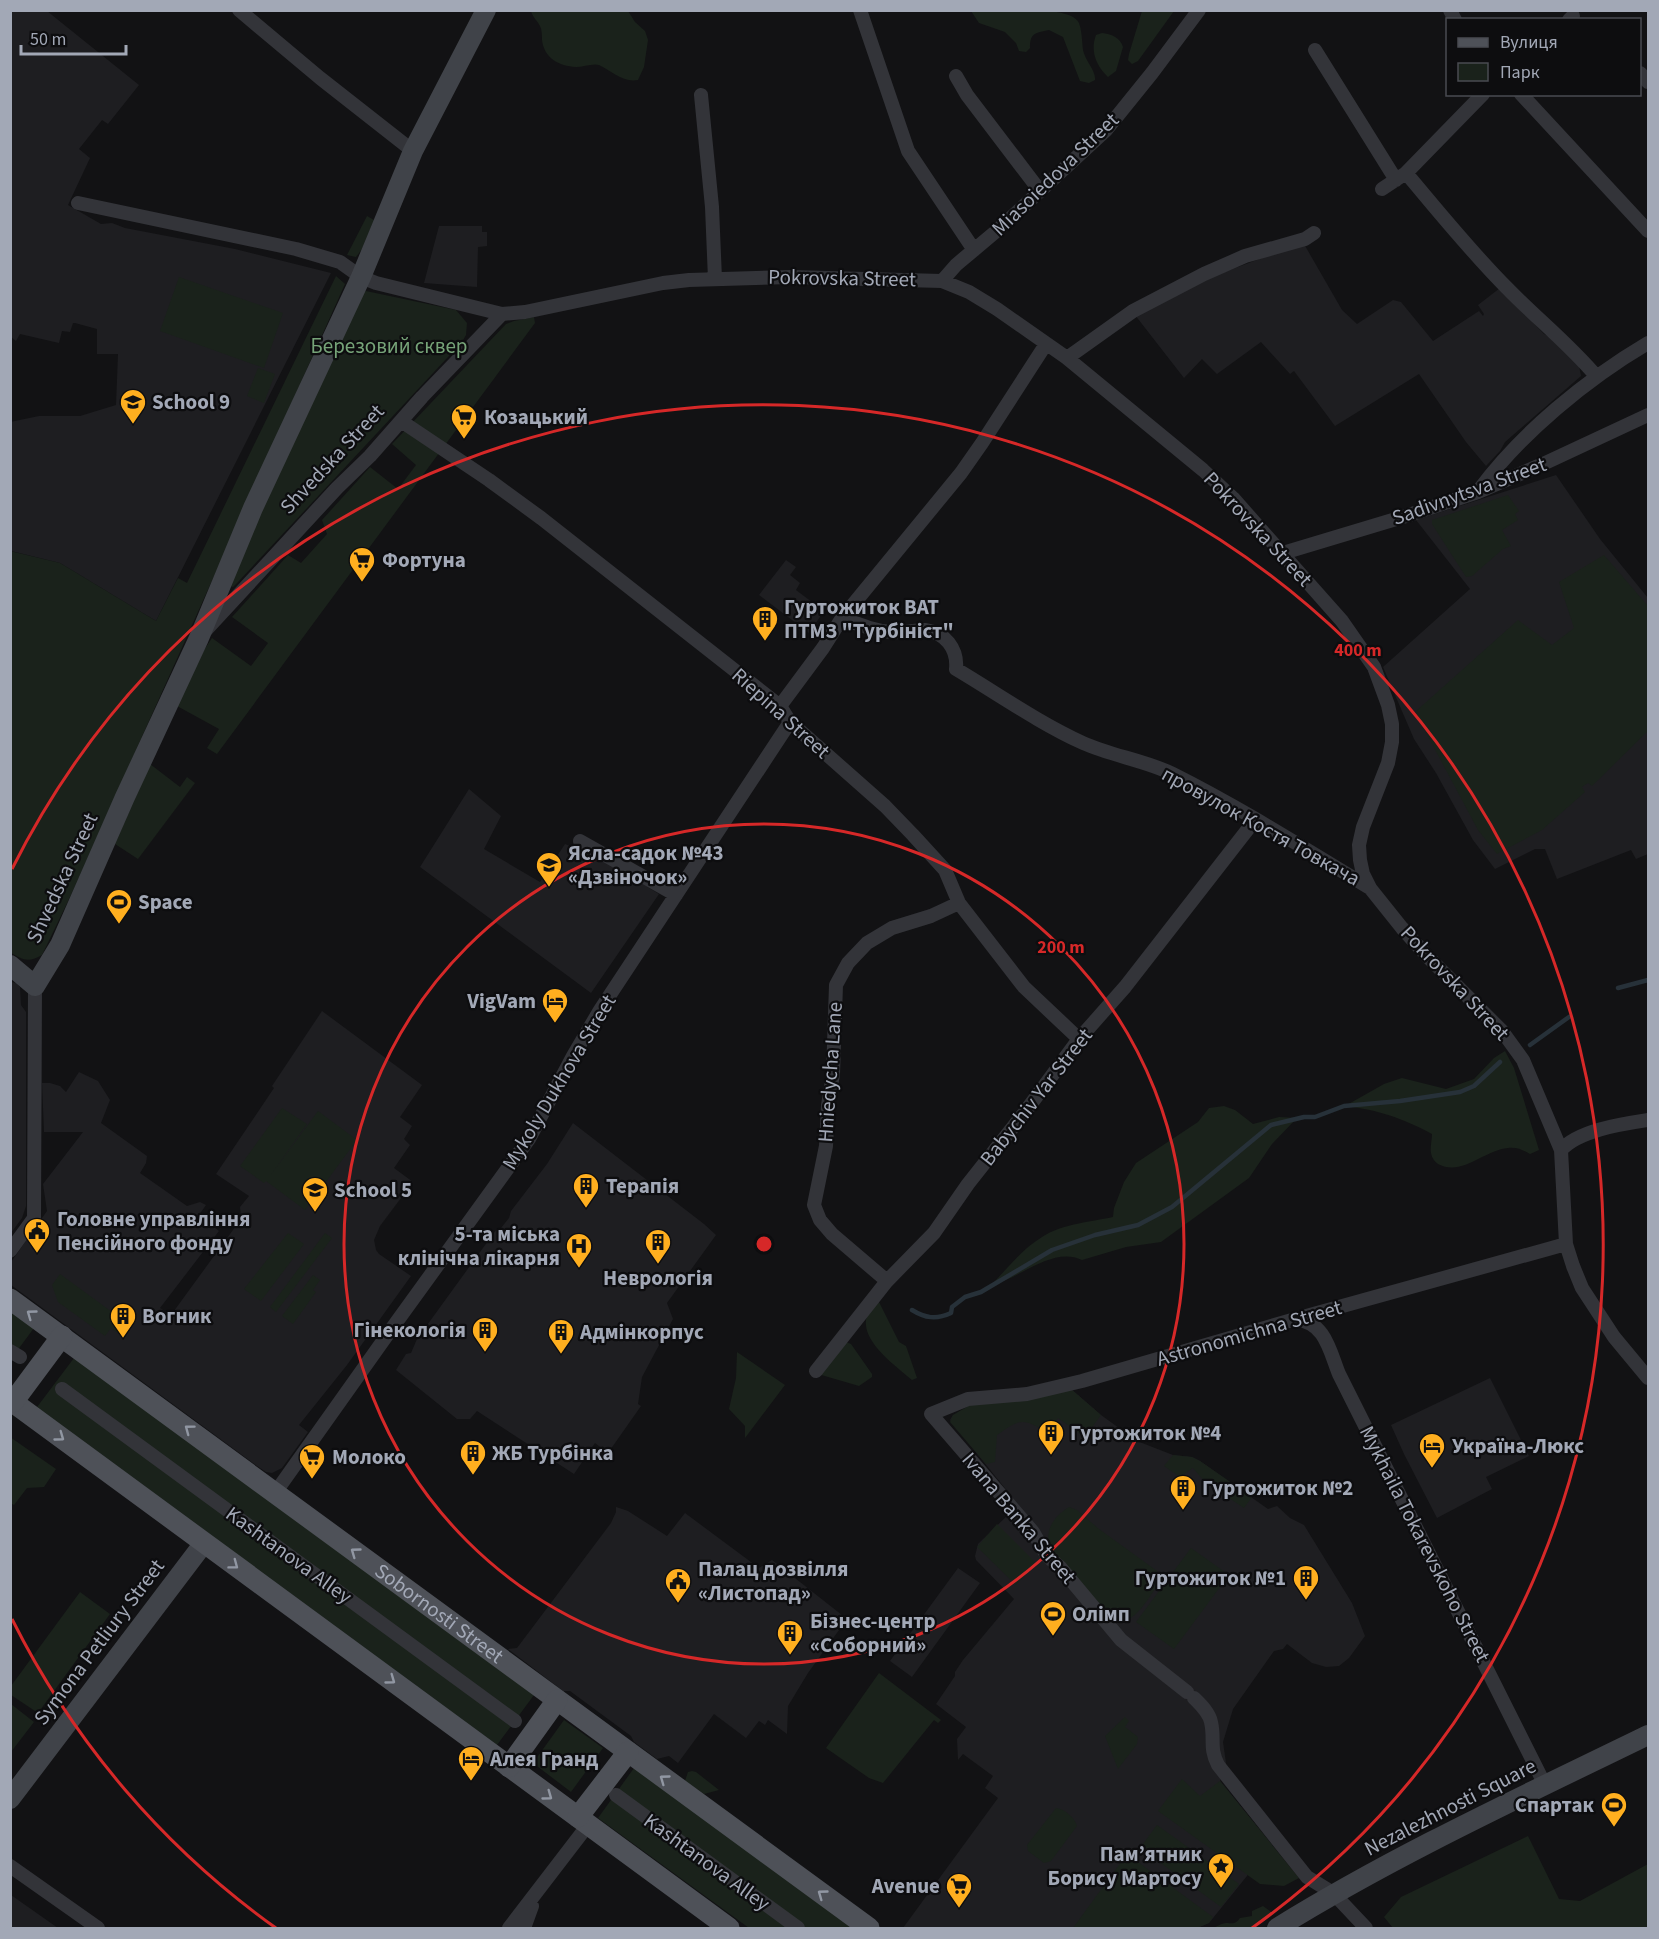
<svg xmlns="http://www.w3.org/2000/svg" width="1659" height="1939" viewBox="0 0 1659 1939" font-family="'Source Sans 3',sans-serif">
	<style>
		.built { fill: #1e1e21 }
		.green { fill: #1a221b }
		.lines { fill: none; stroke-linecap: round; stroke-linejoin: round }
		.stream { stroke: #273139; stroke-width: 4.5 }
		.street { stroke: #333439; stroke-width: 14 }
		.secondary { stroke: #404349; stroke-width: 20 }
		.primary { stroke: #4e5158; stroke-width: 21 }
		.oneway { stroke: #9197a3 }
		.ring { fill: none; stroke: #d62828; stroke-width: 3 }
		.labels { text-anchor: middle; stroke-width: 4.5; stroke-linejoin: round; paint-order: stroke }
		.street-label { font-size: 21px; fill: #a2a8b6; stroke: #0d0d0f }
		.park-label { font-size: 21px; fill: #76a378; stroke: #0d0d0f }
		.poi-label { font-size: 21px; font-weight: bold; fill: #a2a8b6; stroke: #0d0d0f; text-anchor: start }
		.centre { fill: #d62828; stroke: #0d0d0f; stroke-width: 3 }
		.ring-label { font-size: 18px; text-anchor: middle; font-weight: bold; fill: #d62828; stroke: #0d0d0f; stroke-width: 4.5; stroke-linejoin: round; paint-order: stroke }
	</style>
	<rect width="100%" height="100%" fill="#121214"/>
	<path class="built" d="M11 11H47L139 85 108 124 102 120 79 149 90 158 68 205 101 224 112 223 125 228 235 249 331 273 156 621 60 563 11 551 10 422 39 416H80L116 405 118 354H97V329L75 323H73L70 332 62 331 59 343 20 334 16 341 11 337Z
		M439 226H482V232H487V246L478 247 477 287 424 283Z
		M1304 244 1342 310 1357 324 1393 300 1401 302 1433 341 1479 311 1483 316 1484 314 1478 305 1500 288 1544 334 1555 339 1579 366 1581 376 1505 442 1500 451 1486 466 1466 442 1419 374 1335 426 1294 371 1290 374 1261 342 1217 374 1202 359 1184 378 1135 315 1206 279 1275 253Z
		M1556 475 1600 539 1648 598V854L1636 859 1631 850 1557 879 1545 849H1535L1495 869 1473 840 1436 773 1414 739 1383 667 1470 589 1416 520Z
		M786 560 796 567 790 575 800 583 796 590 824 611 809 633 759 595Z
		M469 789 501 816 484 849 540 882 565 844 575 848 578 844 659 894 591 993 420 867Z
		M11 982 16 983 20 987 21 1005 26 1012V1206L22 1218 11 1233Z
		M322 1011 422 1085 400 1117 412 1126 404 1139 410 1145 394 1168 413 1182 380 1226 374 1240 376 1250 379 1254 411 1276 347 1365 299 1425 308 1432 282 1468 272 1473 266 1472 257 1466 11 1285V1262L47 1211 43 1184 83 1132H44L42 1083H50L60 1086 66 1092 79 1072 98 1081 110 1100 101 1123 147 1156 146 1163 140 1173 187 1206 200 1202 206 1205 199 1215 219 1231 160 1308 171 1315 241 1219 240 1207 249 1196 216 1174 274 1088 272 1086Z
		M573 1123 704 1224 716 1235 667 1303 673 1319 642 1377 638 1404 641 1406 608 1453 595 1443 574 1474 477 1411 470 1419H457L396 1370 406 1354 411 1353 417 1339 496 1230 501 1228 509 1218 511 1211 547 1164Z
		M1490 1378 1529 1456 1486 1477 1492 1489 1437 1518 1404 1454 1391 1425Z
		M1071 1389 1101 1415 1137 1441 1173 1455 1192 1457 1200 1461 1268 1509 1277 1506 1290 1518 1304 1525 1352 1603 1365 1636 1349 1658 1339 1666 1326 1667 1312 1663 1287 1644 1283 1649 1274 1651 1233 1709 1223 1742 1226 1763 1220 1781 1272 1845 1209 1923 1197 1928H903L998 1798 985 1788 993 1776 963 1754 958 1760 957 1739 966 1727 936 1704 955 1676V1672L963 1660 1014 1599 976 1560 975 1556 978 1544 1011 1512 1012 1497 950 1420 953 1415Z
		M616 1507 628 1511 667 1536 685 1513 759 1568 772 1560 847 1619 808 1673 788 1706 787 1734 768 1720 765 1725 759 1721 746 1738 714 1714 678 1763 669 1756 657 1759 634 1742 631 1736 570 1691H563L508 1649 517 1648 611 1523 616 1512Z
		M958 1568 980 1583 912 1677 890 1661Z
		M11 1895 58 1928H11Z"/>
	<path class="green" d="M531 11H628L635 22 645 31 648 40 644 67 638 80C623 83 612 71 599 65 593 63 583 67 576 67 559 66 544 58 542 40 542 36 542 30 540 26 537 20 533 18 531 11Z
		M971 11C990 10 1071 4 1079 23 1082 31 1082 42 1083 50 1085 61 1096 70 1095 80L1089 83 1080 81 1063 37 1049 30C1035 33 1030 33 1030 48L1026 52 1019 51 1016 43 1005 32 979 23Z
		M1142 11H1174L1138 61 1132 64 1128 60 1129 54Z
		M1102 33C1111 34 1120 37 1123 47L1116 71 1108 77C1096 66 1090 51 1096 35Z
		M367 216 374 220 362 249 356 257 347 255Z
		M336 276 345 284 71 895 42 955C29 963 22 960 10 952V551L60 563 156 621 178 578 187 583Z
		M179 277 283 313 264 368 160 331Z
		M366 291 456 310 467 323 466 335 462 342 238 582 233 587 230 586 229 581 359 294Z
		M534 317 535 323 217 754 207 748 219 729 177 706 204 650 212 638 251 666 268 643 232 617 288 555 301 563 327 534 322 520 370 467 398 489 416 465 392 444 506 324 514 321Z
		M258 368 275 374 264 403 247 396Z
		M1508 495 1519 511 1515 514 1518 520 1502 530 1511 546 1503 549 1472 576 1466 577 1432 524V520Z
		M1604 555 1648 606V731L1592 786 1588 783 1582 787 1585 792 1542 830 1497 854 1478 830 1415 712 1518 620 1552 645 1574 628 1559 582Z
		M150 764 180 787 187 777 195 783 138 859 115 844Z
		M1505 1051 1514 1068 1539 1150 1530 1154C1523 1150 1517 1147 1508 1148 1484 1150 1462 1177 1438 1164 1434 1161 1432 1158 1431 1153 1430 1147 1432 1140 1432 1134 1402 1118 1379 1110 1345 1106L1384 1084 1402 1078 1446 1089 1474 1079 1494 1058Z
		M1224 1106 1235 1110 1253 1124 1279 1117 1297 1118 1272 1144 1249 1178 1161 1242 1126 1247 1082 1260C1052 1246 1020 1279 991 1285 1007 1269 1022 1249 1042 1237 1062 1224 1090 1222 1113 1217L1114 1208 1124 1182 1136 1163 1198 1122 1209 1108Z
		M282 1108 307 1124 270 1176 318 1111 357 1140 305 1210 266 1181 264 1183 240 1166Z
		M288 1233 304 1244 261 1301 244 1289Z
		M325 1233 332 1238 276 1312 270 1307Z
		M60 1274 127 1323 119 1334 111 1328 105 1336 58 1302 52 1285Z
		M313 1275 320 1280 313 1290 316 1292 293 1324 282 1316Z
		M877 1298 899 1342 906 1346 917 1378 912 1380C896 1366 863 1343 866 1320 867 1312 873 1305 877 1298Z
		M11 1311 34 1328 11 1359Z
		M846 1342 851 1344 872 1374V1377L859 1386 818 1374Z
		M737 1352 785 1385 745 1438V1426L729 1409 736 1378Z
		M74 1358 534 1695 497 1745 37 1407Z
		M1071 1389 1101 1415 1085 1437 1058 1418 1048 1433C1023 1418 1021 1418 997 1435L995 1462 986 1464 950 1422 953 1415 970 1405Z
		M10 1437 56 1469 44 1487 27 1488 14 1505 10 1503Z
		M1173 1455 1192 1457 1200 1461 1252 1497 1244 1508 1205 1482 1193 1468 1180 1477 1164 1466Z
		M1069 1507 1077 1510 1099 1529 1157 1571 1159 1583C1148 1598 1133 1630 1112 1618L1050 1549C1044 1531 1053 1517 1069 1507Z
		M997 1524 1036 1563 1016 1585 977 1547Z
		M1191 1548 1229 1575 1174 1649 1136 1622Z
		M80 1592 110 1614 38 1713 11 1695V1686Z
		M879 1673 941 1720 938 1723 934 1720 883 1783 869 1778 826 1748Z
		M11 1704 34 1722 11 1752H10Z
		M1125 1717 1129 1721 1125 1727 1138 1737 1137 1744 1118 1769 1105 1736Z
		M564 1720 603 1748 571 1792 533 1763Z
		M634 1768 854 1928H749L598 1818Z
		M692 1771 696 1772 719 1790 704 1794 685 1781 688 1772Z
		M1182 1779 1200 1796 1220 1781 1299 1878 1284 1886 1260 1884 1158 1811Z
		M1056 1808C1065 1809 1075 1818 1077 1826L1051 1861 1044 1863 1028 1851 1027 1845Z
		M1157 1825 1239 1884 1221 1907 1140 1848Z
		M1528 1836 1559 1899 1580 1901 1648 1864V1928H1393L1384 1917 1401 1897Z
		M1127 1854 1213 1917 1209 1923 1197 1928H1073Z
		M1263 1906 1274 1914 1250 1928H1213C1216 1927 1222 1923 1226 1923 1233 1923 1235 1925 1240 1918L1252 1916V1911Z"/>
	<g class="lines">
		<path class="stream" d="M1618 988 1648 980
			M1530 1045 1569 1017
			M912 1310C925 1318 936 1320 951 1313L952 1307 965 1297 981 1292 1052 1250 1095 1235 1138 1225 1172 1207 1271 1125 1304 1117H1315L1344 1106 1400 1101 1460 1092 1474 1086 1500 1062"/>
		<path class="street" d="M239 10 320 78 413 151
			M860 10 908 151 974 250
			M1450 10 1455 20
			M1569 20 1573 16
			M1315 50 1396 180
			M1640 73 1648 82
			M956 76 967 95 1040 191
			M1521 94 1648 231
			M701 95 712 207 715 279
			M1406 173C1439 212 1471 252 1507 288 1536 318 1569 344 1596 376
			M1382 189 1406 173 1483 94
			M78 203 296 249 340 262 361 277 376 283 502 314 525 312 663 283 689 280 791 277 942 281 969 292 997 309 1067 358 1203 470 1233 498 1342 621 1374 667 1388 705 1392 724V742L1388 763 1363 827 1359 845 1360 860 1363 874 1370 888 1402 928 1427 956 1502 1031 1523 1060 1561 1150 1566 1244 1573 1266 1582 1288 1614 1337 1648 1378
			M942 281 956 265 1000 228 1106 130 1152 73 1199 10
			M1046 344 982 443 961 473 842 618C858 624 874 631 892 632 903 633 914 630 925 630 945 632 958 649 956 669 998 694 1039 723 1083 743 1112 756 1144 760 1173 774 1241 808 1305 849 1370 888
			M1067 358 1133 311 1204 274 1245 256 1305 239 1314 233
			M401 421 489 480 541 518 780 706 790 722 885 806 913 835 945 870 959 903 1024 987 1079 1039
			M1479 490C1521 433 1587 379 1648 343
			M1283 553 1406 516 1478 492 1543 464 1648 415
			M206 630 337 488 370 456 422 397 502 314
			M780 706 823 648 842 618
			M580 841 676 895
			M1561 1150C1579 1130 1622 1124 1648 1120
			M10 1251 34 1218 35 986
			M887 1281 832 1234 820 1220 814 1205 826 1146 828 1105 833 1074 836 985 848 963 867 943 892 928 931 916 959 903
			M1296 1320C1325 1321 1330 1352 1339 1374L1545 1785
			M10 1351 20 1357
			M816 1371 887 1281 934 1233 968 1184 1025 1112 1079 1039 1125 987 1255 820
			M62 1389 515 1721
			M275 1493 390 1331 529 1139 573 1056 600 1010 790 722
			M1187 1692 1121 1640 1060 1567 1047 1556 1033 1532 931 1414 968 1399 1027 1394 1082 1381 1292 1320 1566 1244
			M1194 1698C1200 1704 1209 1712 1211 1722 1215 1739 1209 1748 1218 1765L1307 1877 1333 1893 1366 1928
			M616 1795 798 1928
			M10 1866 98 1928
			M509 1928 588 1825
			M524 1928 532 1906"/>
		<path class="secondary" d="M10 965 35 986 60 945 125 797 199 638 253 508 361 277 413 151 486 10
			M10 1799 204 1543
			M1277 1928C1395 1855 1523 1796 1648 1735"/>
		<g class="primary">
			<path id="s1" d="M10 1299 869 1928"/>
			<path d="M10 1400 729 1928"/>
			<path d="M13 1402 62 1336"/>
			<path d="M509 1767 557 1700"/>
			<path d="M578 1817 628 1752"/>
		</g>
	</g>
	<defs><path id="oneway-chevron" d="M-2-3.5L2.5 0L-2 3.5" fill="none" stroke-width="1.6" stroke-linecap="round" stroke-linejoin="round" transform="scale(1.5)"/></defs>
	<g class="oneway">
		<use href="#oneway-chevron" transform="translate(31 1314) rotate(-144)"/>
		<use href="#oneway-chevron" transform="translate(189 1429) rotate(-143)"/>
		<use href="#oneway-chevron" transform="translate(60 1437) rotate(36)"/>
		<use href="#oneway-chevron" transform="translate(355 1552) rotate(-144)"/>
		<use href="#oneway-chevron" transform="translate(234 1565) rotate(37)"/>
		<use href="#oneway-chevron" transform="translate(391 1680) rotate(36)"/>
		<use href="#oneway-chevron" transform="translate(664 1779) rotate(-144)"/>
		<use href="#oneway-chevron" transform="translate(548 1796) rotate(36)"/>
		<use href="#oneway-chevron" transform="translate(822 1894) rotate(-144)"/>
	</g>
	<g class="ring">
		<circle cx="764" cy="1244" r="420"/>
		<path d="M276 1928A840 840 0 0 1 12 1619M12 869A840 840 0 1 1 1252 1928"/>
	</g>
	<defs>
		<g id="school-pin" transform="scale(1.35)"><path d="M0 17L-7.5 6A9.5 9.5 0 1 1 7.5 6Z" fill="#ffaf1f" stroke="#0d0d0f"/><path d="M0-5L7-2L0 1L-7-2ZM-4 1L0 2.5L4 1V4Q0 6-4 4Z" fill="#111"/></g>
		<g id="supermarket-pin" transform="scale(1.35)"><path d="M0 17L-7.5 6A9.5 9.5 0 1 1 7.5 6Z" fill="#ffaf1f" stroke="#0d0d0f"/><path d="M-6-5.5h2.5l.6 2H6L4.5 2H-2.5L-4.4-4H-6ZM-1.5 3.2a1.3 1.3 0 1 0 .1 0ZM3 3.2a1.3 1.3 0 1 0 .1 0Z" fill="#111"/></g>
		<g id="building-pin" transform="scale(1.35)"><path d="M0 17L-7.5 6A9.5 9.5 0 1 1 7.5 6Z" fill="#ffaf1f" stroke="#0d0d0f"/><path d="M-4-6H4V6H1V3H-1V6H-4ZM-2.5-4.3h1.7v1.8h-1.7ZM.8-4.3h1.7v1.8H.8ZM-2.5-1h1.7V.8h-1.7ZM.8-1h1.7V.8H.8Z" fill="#111"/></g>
		<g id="stadium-pin" transform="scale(1.35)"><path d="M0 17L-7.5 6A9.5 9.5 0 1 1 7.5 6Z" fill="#ffaf1f" stroke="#0d0d0f"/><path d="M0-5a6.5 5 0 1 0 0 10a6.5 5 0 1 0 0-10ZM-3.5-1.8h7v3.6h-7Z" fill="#111"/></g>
		<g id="hotel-pin" transform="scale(1.35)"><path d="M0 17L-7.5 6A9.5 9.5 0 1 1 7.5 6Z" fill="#ffaf1f" stroke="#0d0d0f"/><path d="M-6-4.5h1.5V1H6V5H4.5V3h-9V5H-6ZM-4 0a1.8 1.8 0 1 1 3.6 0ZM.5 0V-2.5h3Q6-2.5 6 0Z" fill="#111"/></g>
		<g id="civic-pin" transform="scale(1.35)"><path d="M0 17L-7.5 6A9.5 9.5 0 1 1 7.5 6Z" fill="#ffaf1f" stroke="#0d0d0f"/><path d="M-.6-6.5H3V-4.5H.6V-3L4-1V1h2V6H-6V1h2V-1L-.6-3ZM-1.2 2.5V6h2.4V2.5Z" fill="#111"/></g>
		<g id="hospital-pin" transform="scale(1.35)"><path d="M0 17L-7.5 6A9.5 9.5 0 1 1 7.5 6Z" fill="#ffaf1f" stroke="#0d0d0f"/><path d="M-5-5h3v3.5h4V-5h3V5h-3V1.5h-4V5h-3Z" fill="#111"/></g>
		<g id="sight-pin" transform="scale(1.35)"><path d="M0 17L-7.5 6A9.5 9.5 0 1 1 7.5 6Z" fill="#ffaf1f" stroke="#0d0d0f"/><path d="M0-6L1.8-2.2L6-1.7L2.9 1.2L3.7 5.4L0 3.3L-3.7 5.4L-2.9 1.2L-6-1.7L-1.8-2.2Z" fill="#111"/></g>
	</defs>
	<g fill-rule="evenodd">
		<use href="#school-pin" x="133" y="402"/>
		<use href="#supermarket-pin" x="464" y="417"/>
		<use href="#supermarket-pin" x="362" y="560"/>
		<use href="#building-pin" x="765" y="619"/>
		<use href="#school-pin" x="549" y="865"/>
		<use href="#stadium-pin" x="119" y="902"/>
		<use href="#hotel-pin" x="555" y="1001"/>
		<use href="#building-pin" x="586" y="1186"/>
		<use href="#school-pin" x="315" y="1190"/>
		<use href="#civic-pin" x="37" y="1231"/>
		<use href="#building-pin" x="658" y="1242"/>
		<use href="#hospital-pin" x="579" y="1246"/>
		<use href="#building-pin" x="123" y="1316"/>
		<use href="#building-pin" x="485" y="1330"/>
		<use href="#building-pin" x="561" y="1332"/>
		<use href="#building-pin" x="1051" y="1433"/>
		<use href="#hotel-pin" x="1432" y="1446"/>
		<use href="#building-pin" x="473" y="1453"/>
		<use href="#supermarket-pin" x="312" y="1457"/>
		<use href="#building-pin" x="1183" y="1488"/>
		<use href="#building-pin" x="1306" y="1578"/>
		<use href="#civic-pin" x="678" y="1581"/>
		<use href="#stadium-pin" x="1053" y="1614"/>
		<use href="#building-pin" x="790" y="1633"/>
		<use href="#hotel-pin" x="471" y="1759"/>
		<use href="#stadium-pin" x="1614" y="1805"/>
		<use href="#sight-pin" x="1221" y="1866"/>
		<use href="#supermarket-pin" x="959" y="1886"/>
	</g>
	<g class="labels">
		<g class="street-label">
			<text transform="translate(1055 174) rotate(-44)" y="7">Miasoiedova Street</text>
			<text transform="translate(842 278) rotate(1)" y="7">Pokrovska Street</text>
			<text transform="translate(332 459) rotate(-47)" y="7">Shvedska Street</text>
			<text transform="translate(1469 491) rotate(-20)" y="7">Sadivnytsva Street</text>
			<text transform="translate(1258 529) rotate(47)" y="7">Pokrovska Street</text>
			<text transform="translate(781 713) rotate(42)" y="7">Riepina Street</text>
			<text transform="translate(1261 826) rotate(29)" y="7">провулок Костя Товкача</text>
			<text transform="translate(62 878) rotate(-65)" y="7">Shvedska Street</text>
			<text transform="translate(1455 983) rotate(47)" y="7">Pokrovska Street</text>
			<text transform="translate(830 1072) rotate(-86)" y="7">Hniedycha Lane</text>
			<text transform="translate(559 1082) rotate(-59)" y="7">Mykoly Dukhova Street</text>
			<text transform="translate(1036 1097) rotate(-52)" y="7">Babychiv Yar Street</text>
			<text transform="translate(1249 1333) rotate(-16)" y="7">Astronomichna Street</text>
			<text transform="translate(1019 1518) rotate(50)" y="7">Ivana Banka Street</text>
			<text transform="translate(1425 1544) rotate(63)" y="7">Mykhaila Tokarevskoho Street</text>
			<text transform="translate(289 1555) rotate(36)" y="7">Kashtanova Alley</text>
			<text dy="7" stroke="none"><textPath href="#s1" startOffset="532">Sobornosti Street</textPath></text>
			<text transform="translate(99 1642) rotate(-53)" y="7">Symona Petliury Street</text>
			<text transform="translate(1450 1807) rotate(-27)" y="7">Nezalezhnosti Square</text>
			<text transform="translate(707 1862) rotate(36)" y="7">Kashtanova Alley</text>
		</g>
		<g class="park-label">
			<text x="389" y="353">Березовий сквер</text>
		</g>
		<g class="poi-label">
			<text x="152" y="409">School 9</text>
			<text x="484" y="424">Козацький</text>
			<text x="382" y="567">Фортуна</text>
			<text x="784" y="614">Гуртожиток ВАТ<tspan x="784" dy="24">ПТМЗ "Турбініст"</tspan></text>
			<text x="568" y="860">Ясла-садок №43<tspan x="568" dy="24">«Дзвіночок»</tspan></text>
			<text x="138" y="909">Space</text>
			<text x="536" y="1008" text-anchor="end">VigVam</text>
			<text x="606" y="1193">Терапія</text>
			<text x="334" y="1197">School 5</text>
			<text x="57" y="1226">Головне управління<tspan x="57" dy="24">Пенсійного фонду</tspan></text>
			<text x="560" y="1241" text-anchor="end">5-та міська<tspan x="560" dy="24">клінічна лікарня</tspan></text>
			<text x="658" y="1285" text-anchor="middle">Неврологія</text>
			<text x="142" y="1323">Вогник</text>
			<text x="466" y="1337" text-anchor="end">Гінекологія</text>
			<text x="580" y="1339">Адмінкорпус</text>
			<text x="1070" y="1440">Гуртожиток №4</text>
			<text x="1452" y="1453">Україна-Люкс</text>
			<text x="492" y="1460">ЖБ Турбінка</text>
			<text x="332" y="1464">Молоко</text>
			<text x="1202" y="1495">Гуртожиток №2</text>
			<text x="698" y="1576">Палац дозвілля<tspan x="698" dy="24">«Листопад»</tspan></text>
			<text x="1286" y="1585" text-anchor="end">Гуртожиток №1</text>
			<text x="1072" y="1621">Олімп</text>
			<text x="810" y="1628">Бізнес-центр<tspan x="810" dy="24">«Соборний»</tspan></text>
			<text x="490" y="1766">Алея Гранд</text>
			<text x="1594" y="1812" text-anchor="end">Спартак</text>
			<text x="1202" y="1861" text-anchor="end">Пам’ятник<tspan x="1202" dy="24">Борису Мартосу</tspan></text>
			<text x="940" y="1893" text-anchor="end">Avenue</text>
		</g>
	</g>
	<circle cx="764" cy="1244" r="9" class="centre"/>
	<g class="ring-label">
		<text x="1358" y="656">400 m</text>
		<text x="1061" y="953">200 m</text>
	</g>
	<rect width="1659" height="1939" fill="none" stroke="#a2a8b6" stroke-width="24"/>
	<rect x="1446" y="18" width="195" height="78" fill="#0d0d0f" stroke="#494b52" stroke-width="1.5"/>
	<rect x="1458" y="38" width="30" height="9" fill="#4e5158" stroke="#494b52" stroke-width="1.5"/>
	<text x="1500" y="48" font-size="18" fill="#a2a8b6">Вулиця</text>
	<rect x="1458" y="63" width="30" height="18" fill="#1a221b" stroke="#494b52" stroke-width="1.5"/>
	<text x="1500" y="78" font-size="18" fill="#a2a8b6">Парк</text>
	<path d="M21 45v9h105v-9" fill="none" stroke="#a2a8b6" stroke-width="3"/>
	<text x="30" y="45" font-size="18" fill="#a2a8b6" stroke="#0d0d0f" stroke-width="4.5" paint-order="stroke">50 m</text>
</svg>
